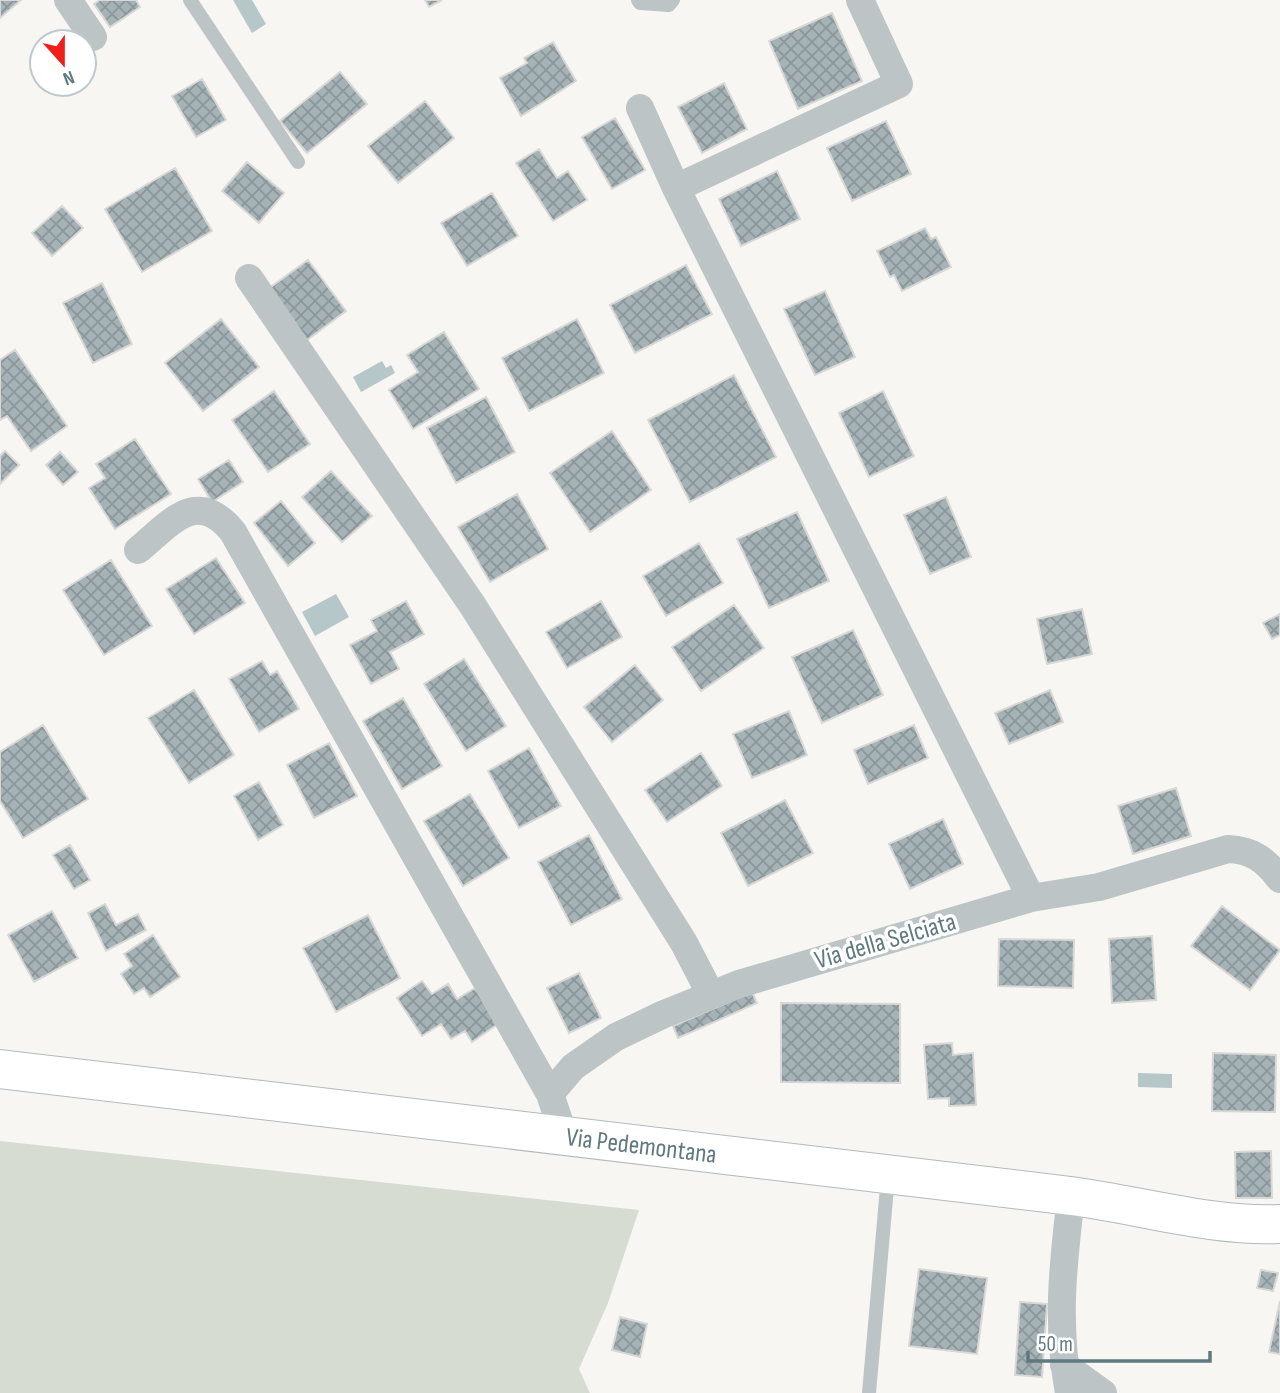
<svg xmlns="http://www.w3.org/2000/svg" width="1280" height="1393" viewBox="0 0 1280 1393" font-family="'Sofia Sans Condensed',sans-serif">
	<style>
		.grass { fill: #d7dcd2 }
		.water { fill: #b5c7c9 }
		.building { fill: url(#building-cross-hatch); stroke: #d8d8d6; stroke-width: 2 }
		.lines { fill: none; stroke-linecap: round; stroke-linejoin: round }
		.secondary-casing { stroke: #b1babd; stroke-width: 40 }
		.lane { stroke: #bcc4c6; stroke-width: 14 }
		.street { stroke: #bcc4c6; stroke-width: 28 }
		.secondary { stroke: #fff; stroke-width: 38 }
		.labels { text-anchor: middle; stroke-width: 7; stroke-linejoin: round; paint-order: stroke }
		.street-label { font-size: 26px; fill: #5f7981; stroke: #fff }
	</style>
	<defs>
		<pattern id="building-cross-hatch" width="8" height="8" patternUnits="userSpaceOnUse" patternTransform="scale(1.75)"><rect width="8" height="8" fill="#a5b3b6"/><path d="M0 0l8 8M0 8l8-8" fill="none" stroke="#8a9699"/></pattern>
	</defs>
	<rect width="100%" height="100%" fill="#f7f6f3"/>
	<path class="grass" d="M0 1141 574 1203 639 1210 608 1303 579 1369 590 1393H0Z"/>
	<path class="water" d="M233 0H252L266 24 252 33Z
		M382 361 386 368 391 365 395 373 361 392 353 377Z
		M336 594 349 617 315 636 302 612Z
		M1138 1073 1172 1074V1088L1138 1087Z"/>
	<path class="building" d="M0 0H21L0 18Z
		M100 0H136L140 7 110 27 94 4Z
		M425 0H442L429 7Z
		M832 13 862 81 798 109 769 41Z
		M553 42 576 81 521 116 500 78 527 63 524 58Z
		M340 72 367 104 307 153 280 121Z
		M202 79 226 120 196 137 172 96Z
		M724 83 747 129 702 153 678 107Z
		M425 101 454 138 398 183 368 146Z
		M615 118 645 170 612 189 582 137Z
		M886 121 911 174 852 201 827 148Z
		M539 149 557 178 568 171 587 200 553 221 516 163Z
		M247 162 284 193 259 223 222 191Z
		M175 168 212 231 142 272 105 209Z
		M777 171 800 219 741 246 719 199Z
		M492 193 518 236 467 266 441 223Z
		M62 206 83 228 52 256 32 233Z
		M925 228 931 239 936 237 951 267 902 291 894 275 890 277 877 251Z
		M308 260 346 311 303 343 264 292Z
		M686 265 712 314 635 353 610 305Z
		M102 283 132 344 93 363 63 303Z
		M825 291 855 357 815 375 784 309Z
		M221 319 259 367 203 411 165 363Z
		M577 319 604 373 529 411 502 358Z
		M444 332 479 389 413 429 389 390 418 372 407 355Z
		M15 350 67 426 31 451 7 416 0 420V360Z
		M734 375 776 457 690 502 648 420Z
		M274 391 310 444 268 472 232 420Z
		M883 391 914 456 869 477 839 413Z
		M486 397 515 452 456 483 427 428Z
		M612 431 651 490 590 532 550 473Z
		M135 439 171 494 115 529 89 488 105 478 96 464Z
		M5 451 19 465 0 484V456Z
		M60 452 78 472 63 485 46 465Z
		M229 460 243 482 212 502 198 479Z
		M331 471 372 516 342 542 302 497Z
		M517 494 548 549 490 582 458 527Z
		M946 497 971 557 930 574 904 515Z
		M281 501 315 543 288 566 254 523Z
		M797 512 829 581 769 608 737 539Z
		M699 543 723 583 666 616 643 576Z
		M216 558 245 603 194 634 166 589Z
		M111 560 152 626 104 655 63 590Z
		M406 601 424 634 390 652 399 669 371 684 350 645 377 631 371 620Z
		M601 601 622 637 567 668 546 632Z
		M734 605 764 648 701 691 672 647Z
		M1082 609 1092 654 1047 664 1037 619Z
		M1280 614V635L1272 639 1263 623Z
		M853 630 883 695 822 723 792 657Z
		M464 659 506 726 466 751 424 684Z
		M262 661 270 675 277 671 299 709 259 732 229 679Z
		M635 665 663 700 612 742 584 707Z
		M194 690 234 755 189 783 148 718Z
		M1050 690 1063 722 1009 744 995 713Z
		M403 698 442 766 402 789 363 721Z
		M789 711 807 755 752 778 733 734Z
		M43 725 88 799 23 838 0 801V752Z
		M914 725 928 758 868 784 854 750Z
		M329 743 357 796 314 818 287 765Z
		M529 748 561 806 519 828 488 771Z
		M701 753 722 786 667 822 645 790Z
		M259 782 283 825 258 840 234 796Z
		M1176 788 1191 836 1133 854 1118 806Z
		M470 794 509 858 463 886 424 821Z
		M785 800 813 853 748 886 721 833Z
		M943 819 963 864 910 889 889 844Z
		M589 835 622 899 571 925 538 862Z
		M70 845 90 880 74 889 53 855Z
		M105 904 116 925 138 914 146 930 106 951 88 913Z
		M1222 906 1280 950 1250 990 1191 946Z
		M52 911 78 958 34 982 8 935Z
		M368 915 400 978 336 1012 303 948Z
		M153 935 180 977 150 997 144 988 134 994 121 974 132 966 124 954Z
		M1152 936 1156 1000 1112 1003 1109 939Z
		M999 939 1074 940 1073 988 998 986Z
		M579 973 601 1018 569 1033 547 988Z
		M422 981 432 994 448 984 457 999 475 988 498 1024 472 1042 465 1031 451 1039 441 1024 422 1036 397 998Z
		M752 992 757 1003 678 1038 673 1026Z
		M781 1003 900 1004V1083L781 1082Z
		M952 1043 953 1055 973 1053 976 1105 949 1106V1098L928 1099 924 1045Z
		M1213 1053 1276 1055 1275 1112 1212 1111Z
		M1271 1151 1272 1198H1236L1235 1152Z
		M919 1269 987 1278 977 1354 909 1346Z
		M1261 1270 1278 1273 1273 1291 1257 1288Z
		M1280 1301V1354L1269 1352Z
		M1020 1302 1047 1304 1042 1377 1015 1375Z
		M620 1317 647 1324 640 1357 612 1350Z"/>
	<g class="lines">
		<g class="secondary-casing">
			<g id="secondary">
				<path id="s1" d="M0 1069 1071 1196C1140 1205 1211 1227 1280 1224"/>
			</g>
		</g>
		<path class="lane" d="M190 0 298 162
			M638 0 640 3 669 5 673 0
			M869 1393 888 1176"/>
		<path class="street" d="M68 0 93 37
			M640 108 676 188 1031 898
			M676 188 899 84 860 0
			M249 278 473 606 684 943 711 995
			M138 550C171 523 197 487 233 532L550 1094
			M564 1136 550 1094 573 1067 616 1037 664 1014 739 984 1031 898 1099 887 1228 849C1253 850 1265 860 1280 879
			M1064 1365 1103 1393
			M1069 1393C1056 1323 1063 1265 1071 1196"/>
		<use href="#secondary" class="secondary"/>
	</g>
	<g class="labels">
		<g class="street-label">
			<text transform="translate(885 940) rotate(-16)" y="9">Via della Selciata</text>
			<text dy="9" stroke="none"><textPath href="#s1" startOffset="646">Via Pedemontana</textPath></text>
		</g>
	</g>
	<g transform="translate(63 63) rotate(159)"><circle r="33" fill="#ffffff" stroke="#bfc9cd" stroke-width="2"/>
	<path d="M0-5L12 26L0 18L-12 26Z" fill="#f11f19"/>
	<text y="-10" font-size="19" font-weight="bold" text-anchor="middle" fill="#5f7981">N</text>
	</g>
	<path d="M1028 1351v10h182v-10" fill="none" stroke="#5f7981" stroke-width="3.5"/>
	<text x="1038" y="1351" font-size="21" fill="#5f7981" stroke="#ffffff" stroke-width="5" paint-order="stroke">50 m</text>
</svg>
